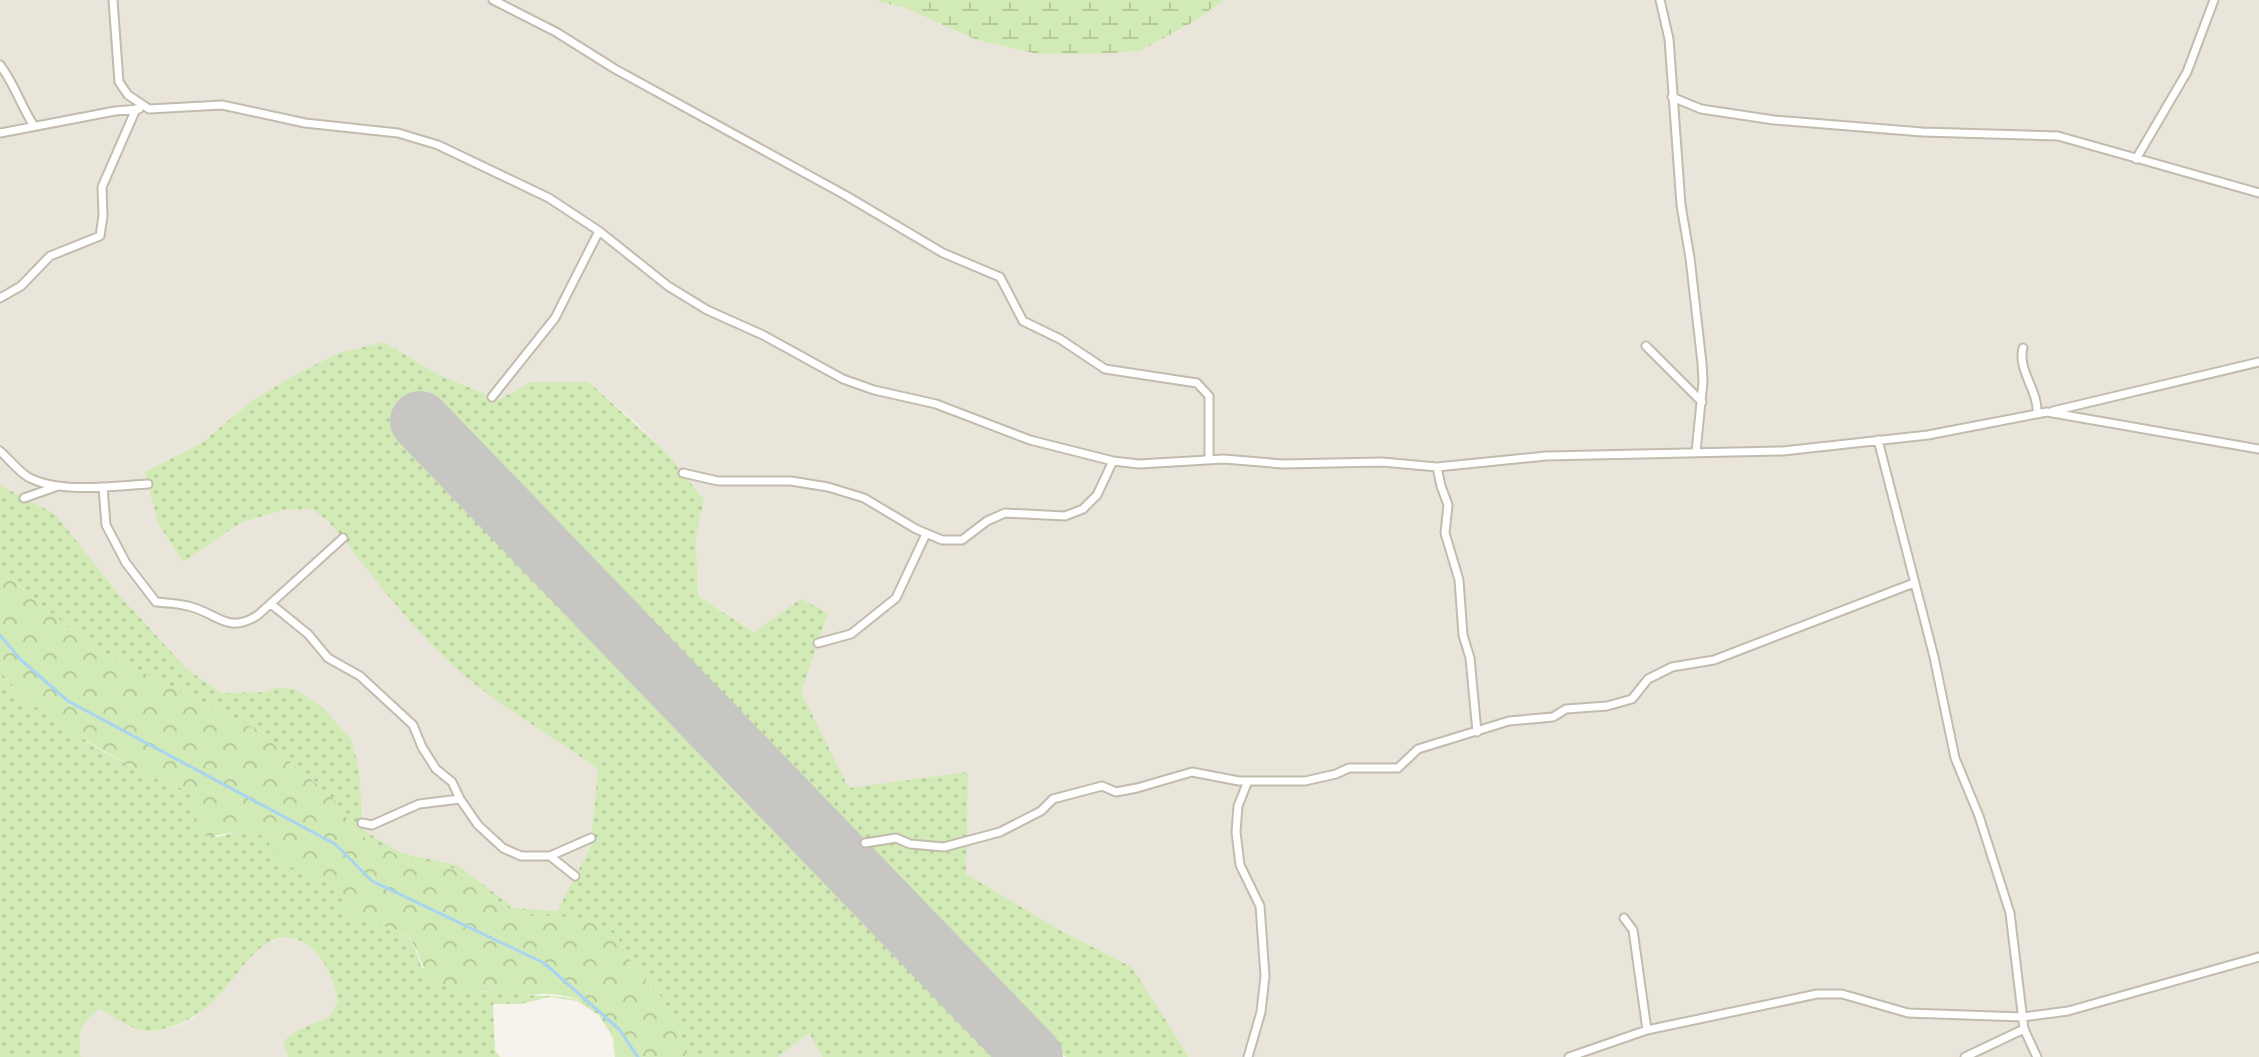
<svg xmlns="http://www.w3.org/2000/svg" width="2259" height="1057" viewBox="0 0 2259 1057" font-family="Manrope,sans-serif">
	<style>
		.residential { fill: #eae5da }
		.grass { fill: url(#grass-dots) }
		.forest { fill: url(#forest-crowns) }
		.wetland { fill: url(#wetland-marsh) }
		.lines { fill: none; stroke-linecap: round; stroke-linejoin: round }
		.stream { stroke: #a9d4f2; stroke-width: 3 }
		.runway { stroke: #c8c6c3; stroke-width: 60 }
		.minor-casing { stroke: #c2bbae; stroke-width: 11 }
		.minor { stroke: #fff; stroke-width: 7 }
	</style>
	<defs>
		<pattern id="grass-dots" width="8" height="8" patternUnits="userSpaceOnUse" patternTransform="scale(2)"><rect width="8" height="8" fill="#d2eab5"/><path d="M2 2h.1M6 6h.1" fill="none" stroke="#b6ca9c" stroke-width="1.8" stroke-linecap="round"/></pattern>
		<pattern id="forest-crowns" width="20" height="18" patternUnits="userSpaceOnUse" patternTransform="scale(2)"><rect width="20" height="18" fill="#d2eab5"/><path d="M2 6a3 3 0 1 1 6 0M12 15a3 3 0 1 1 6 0" fill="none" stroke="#b6ca9c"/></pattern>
		<pattern id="wetland-marsh" width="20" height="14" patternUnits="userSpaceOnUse" patternTransform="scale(2)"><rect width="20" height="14" fill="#d2eab5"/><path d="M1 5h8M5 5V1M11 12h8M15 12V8" fill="none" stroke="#b6ca9c"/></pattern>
	</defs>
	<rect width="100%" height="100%" fill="#f6f3ec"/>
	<path class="residential" d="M0 0H874L905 8 977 40 1037 54H1097L1140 51 1193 22 1224 0H2259V1057H1189L1132 967 1061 931 966 874 849 788 801 692V600L755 632 698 596 696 537 704 500 666 452 634 421 589 382H530L499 400 435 373 384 342 249 403 203 442 145 472 183 562 240 523 282 510 312 509 328 521 401 608 564 744 598 769 590 848 557 911 514 908 458 865 401 853 363 830 362 803 276 688 265 692 223 693 186 668 121 597 55 514 0 485Z
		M285 936 302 940 322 958 332 973 338 1002 329 1017 300 1029 284 1041 288 1057H81L78 1040 88 1016 100 1009 145 1032 176 1026 194 1018 219 995 248 959 266 944Z
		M809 1033 823 1057H778Z"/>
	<path class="grass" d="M384 342 435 373 499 400 530 382H589L666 452 704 500 696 537 698 596 754 632 801 599 828 613 801 692 849 788 968 772 966 874 1061 931 1132 967 1189 1057H1066L437 406 404 425 459 490 657 681 1015 1057H823L809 1033 778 1057H690L672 1015 661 997 633 965 618 939 596 922 568 917 529 916 515 913 455 869 399 856 359 834 329 794 294 766 262 732 92 647 0 570V485L55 514 121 597 186 668 222 693 265 692 276 688 294 689 320 705 351 739 359 768 363 830 401 853 458 865 514 908 557 911 590 848 598 769C547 732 490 702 444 657 401 616 366 566 328 521L312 509 282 510 240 523 183 562 158 523 145 472 203 442 249 403 295 375 339 353Z
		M0 671 27 701 94 746 145 774 183 789 194 797 197 823 217 837 243 830 257 832 268 840 283 862 341 888C344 929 379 918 403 934 415 941 417 956 422 968 435 973 467 991 480 992 482 993 490 990 492 990 502 989 512 995 523 995 573 997 613 994 618 1057H615L613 1038 599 1015 577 1001 549 997 521 1004H493L495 1050 500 1057H288L283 1041 300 1029 329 1017 338 1002C333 979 329 964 311 948 272 914 243 969 220 994 204 1012 186 1024 162 1029 157 1030 149 1032 144 1031 129 1028 113 1016 100 1009 81 1021 77 1035 81 1057H0Z"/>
	<path class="forest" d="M0 570 92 647 262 732 294 766 329 794 359 834 399 856 455 869 515 913 529 916 568 917 596 922 608 928 618 939 633 965 661 997 672 1015 690 1057H618C615 1016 591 997 550 994 540 993 530 996 520 995 512 994 504 991 496 990 490 989 484 992 478 992 467 992 451 989 441 985 417 975 423 944 402 933 373 916 345 934 341 888 327 881 294 871 283 862 271 852 270 836 253 832 236 828 221 838 204 835L197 823 193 797 183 789 145 774 80 737 27 701 0 671Z"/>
	<path class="wetland" d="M874 0H1224L1193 22 1140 51 1097 54H1037L977 40 905 8Z"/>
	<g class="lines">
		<path class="stream" d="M0 635 20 659 68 701 335 844 372 881 544 963 619 1029 638 1057"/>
		<path class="runway" d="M420 421 1033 1057"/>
		<g class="minor-casing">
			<path id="minor" d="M113 0 119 82 128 95 149 109 222 105 305 123 398 133 438 145 549 198 599 231 668 286 707 310 763 335 843 379 874 390 936 404 1030 440 1113 461 1139 464 1224 459 1283 464 1382 462 1437 467 1546 456 1783 451 1928 435 2047 412 2259 449
				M493 0 556 32 615 69 845 195 943 253 1000 277 1023 321 1060 339 1105 369 1197 383 1209 396V460
				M1660 0 1669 39 1681 205 1690 258 1702 363 1703 382 1696 452
				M0 65C14 83 21 106 34 126
				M1672 97 1701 109 1774 120 1922 132 2058 136 2259 193
				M0 133 115 111 139 109
				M2136 159 2187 72 2214 0
				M0 298 21 286 50 256 100 236 103 216 102 187 136 109
				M1646 346 1702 402
				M2023 348C2017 370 2039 391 2037 414
				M492 397 555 318 599 231
				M2053 411 2259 362
				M1878 440 1934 657 1955 758 1979 816 2010 913 2024 1029 2037 1057
				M0 451C9 459 18 471 28 477 59 494 114 486 148 484
				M1437 467 1441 486 1448 505 1445 533 1459 580 1463 635 1470 658 1477 732
				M683 473 718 481H791L828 487 864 498 916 529 942 540H962L987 521 1005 513 1065 516 1083 509 1097 495 1113 461
				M103 487 106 525 126 563 156 602C166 603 177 603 188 606 218 613 227 635 258 615L343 538
				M24 498 58 486
				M271 604 308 634 328 658 360 676 413 725 422 747 436 769 452 782 460 799 478 825 503 848 521 856H550L591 838
				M818 643 851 634 896 598 926 534
				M362 823 372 825 419 804 460 799
				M865 843 896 838 910 844 944 847 1000 832 1041 811 1053 799 1102 786 1116 792 1137 788 1192 772 1239 781H1305L1336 774 1349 768H1398L1418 749 1509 721 1553 717 1566 709 1607 706 1632 699 1648 679 1672 667 1714 660 1914 583
				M550 856 575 876
				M1624 918 1633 930 1647 1030
				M1248 1057 1261 1012 1265 976 1260 906 1240 865 1236 832 1238 806 1248 781
				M1569 1057 1647 1030 1817 994H1842L1908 1013 2023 1017 2068 1011 2259 957
				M1965 1057 2024 1029"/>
		</g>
		<use href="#minor" class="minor"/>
	</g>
</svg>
